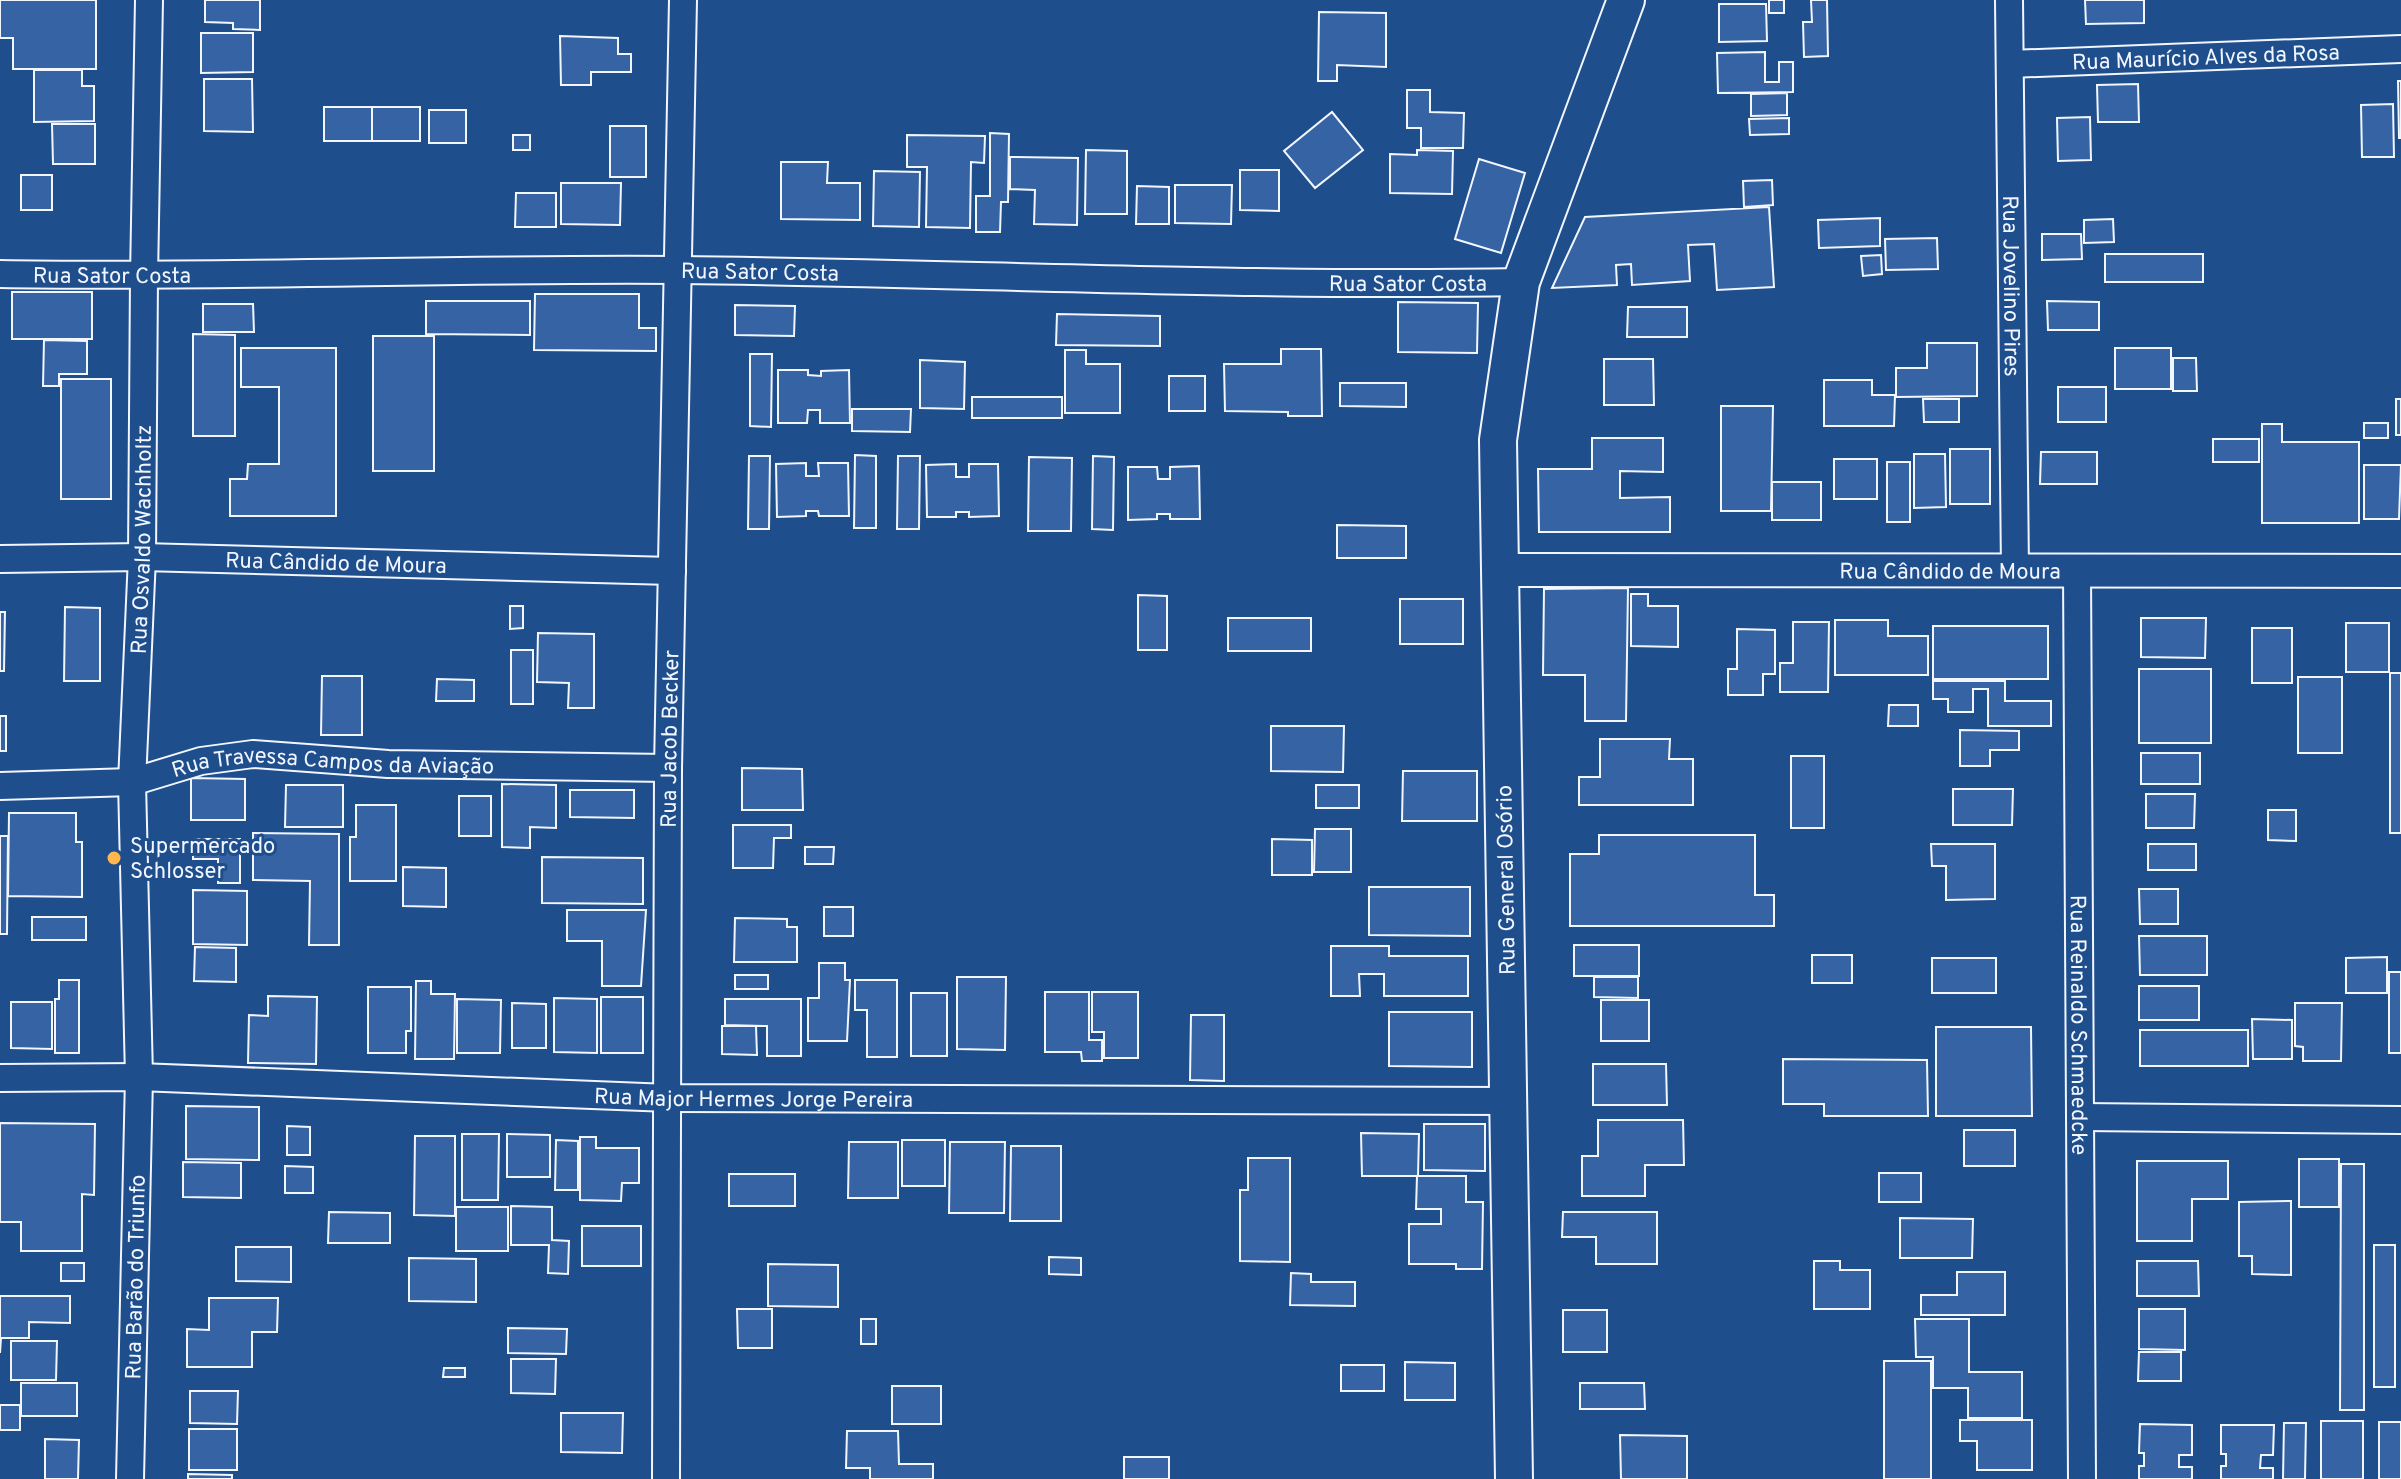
<svg xmlns="http://www.w3.org/2000/svg" width="2401" height="1479" viewBox="0 0 2401 1479" font-family="Overpass,sans-serif">
	<style>
		.building { fill: #3563a3; stroke: #f2f6ff; stroke-width: 2 }
		.lines { fill: none; stroke-linecap: round; stroke-linejoin: round }
		.minor-casing { stroke: #f2f6ff; stroke-width: 30 }
		.tertiary-casing { stroke: #f2f6ff; stroke-width: 36 }
		.secondary-casing { stroke: #f2f6ff; stroke-width: 40 }
		.minor { stroke: #1f4e8c; stroke-width: 26 }
		.tertiary { stroke: #1f4e8c; stroke-width: 32 }
		.secondary { stroke: #1f4e8c; stroke-width: 36 }
		.poi-dot { fill: #ffb74d; stroke: #1f4e8c; stroke-width: 3 }
		.labels { text-anchor: middle; stroke-width: 6; stroke-linejoin: round; paint-order: stroke }
		.street-label { font-size: 22px; fill: #f2f6ff; stroke: #1f4e8c }
		.poi-label { font-size: 22px; fill: #f2f6ff; stroke: #1f4e8c; text-anchor: start }
	</style>
	<rect width="100%" height="100%" fill="#1f4e8c"/>
	<path class="building" d="M0 0H96V69H13V38H0Z
		M205 0H260V30L233 29V23L205 22Z
		M1769 0H1784V13H1769Z
		M1811 0H1827L1828 56 1804 57 1803 22H1812Z
		M2085 0H2144V23L2086 24Z
		M1719 4H1766L1767 41 1719 42Z
		M1319 12 1386 13V67L1337 65V81H1318Z
		M201 33H253V72L201 73Z
		M560 36 618 38V54H631V72H591V85H561Z
		M1765 52V82H1779V62H1793V92L1718 93 1717 53Z
		M34 70H82V86H94V121L34 122Z
		M204 79H252L253 132 204 131Z
		M2398 81H2401V138H2399Z
		M2138 84 2139 122H2098L2097 85Z
		M1407 90H1430V112L1464 113 1463 148H1421V128H1407Z
		M1787 93V115L1751 116V94Z
		M2393 104 2394 157H2362L2361 105Z
		M324 107H372V141H324Z
		M372 107H420V141H372Z
		M429 110H466V143H429Z
		M1332 112 1363 150 1315 188 1284 151Z
		M2090 117 2091 160 2058 161 2057 118Z
		M1789 118V134L1750 135 1749 119Z
		M52 124H95V164H53Z
		M610 126H646V177H610Z
		M990 133 1009 134 1008 202H1001L1000 232H976V196H990Z
		M513 135H530V150H513Z
		M907 135 985 136 984 163 971 162 970 228 926 227 927 167H907Z
		M1086 150 1127 151V214H1085Z
		M1417 150 1453 151 1452 194 1390 193V154L1417 155Z
		M1010 157 1078 158 1077 225 1034 224 1035 190 1010 189Z
		M1479 159 1525 173 1501 253 1455 239Z
		M781 162H828L827 183H860V220L781 219Z
		M1240 170H1279V211L1240 210Z
		M874 171 920 172 919 227 873 226Z
		M21 175H52V210H21Z
		M1772 180 1773 205 1744 207 1743 181Z
		M561 183H621L620 225 561 224Z
		M1175 185H1232L1231 224 1175 223Z
		M1137 186 1169 187V224H1136Z
		M516 193H556V227H515Z
		M1769 207 1774 287 1717 290 1714 244 1688 245 1690 281 1632 285 1631 264 1616 265 1617 285 1552 288 1585 217Z
		M1880 218V246L1819 248 1818 220Z
		M2113 219 2114 242 2084 243V220Z
		M2042 234H2081L2082 259 2042 260Z
		M1937 238 1938 269 1886 270 1885 239Z
		M2105 254H2203V282H2105Z
		M1881 255 1882 274 1863 276 1861 256Z
		M12 292H92V339H12Z
		M535 294H639V328H656V351L534 350Z
		M426 301H530V335L426 334Z
		M2047 301 2099 302V330H2048Z
		M1398 302 1478 303 1477 353 1398 352Z
		M203 304H253L254 332H203Z
		M735 305 795 306 794 336 735 335Z
		M1628 307H1687V337H1627Z
		M1057 314 1160 316V346L1056 345Z
		M193 334 235 335V436H193Z
		M373 336H434V471H373Z
		M44 340 87 341V374H59V386H43Z
		M1927 343H1977V396L1896 397V368H1927Z
		M241 348H336V516H230V479H247L248 464H279V387H241Z
		M2115 348H2171V389H2115Z
		M1281 349H1321L1322 416H1288V412L1225 411 1224 364H1281Z
		M1065 350H1086V364H1120V413H1065Z
		M750 354H772L771 427 750 426Z
		M2173 358H2196L2197 391H2173Z
		M1604 359H1653L1654 405H1604Z
		M920 360 965 362 964 409 920 408Z
		M778 370H808V375L821 376V371L849 370 850 423H820V410H808L807 423H778Z
		M1169 376H1205V411H1169Z
		M61 379H111V499H61Z
		M1824 380H1872V395H1895L1894 426H1824Z
		M1340 383H1406V407L1340 406Z
		M2058 387H2106V422H2058Z
		M972 397H1062V418H972Z
		M1923 399H1959V422H1924Z
		M2396 399H2401V435H2396Z
		M1721 406H1773L1771 511H1721Z
		M852 409H911L910 432 852 431Z
		M2364 423H2388V438H2364Z
		M2262 424H2282V442H2359V523H2262Z
		M1592 438H1663V472L1620 471V498L1670 497V532H1539L1538 469H1592Z
		M2213 439H2259V462H2213Z
		M1950 449H1990V504H1950Z
		M2041 452H2097V484H2040Z
		M1914 454H1945L1946 507 1914 508Z
		M855 455 876 456V528H854Z
		M749 456H770L769 529H748Z
		M898 456H920L919 529H897Z
		M1093 456 1114 457 1113 530 1092 529Z
		M1029 457 1072 458 1071 531H1028Z
		M1834 459H1877V499H1834Z
		M1887 462H1910V522H1887Z
		M806 463V476H819L818 463H848L849 516H819L818 511H806V516L777 517 776 464Z
		M956 464V477H969V464H998L999 516 969 517V512H956V517H927L926 465Z
		M2364 465H2401L2399 519H2364Z
		M1199 466 1200 519H1170V514H1157V519L1128 520V467H1157L1158 479H1170V467Z
		M1772 482H1821V520H1772Z
		M1337 525 1406 526V558H1337Z
		M1628 588 1626 721H1585V675H1543L1544 589Z
		M1631 594H1648V606H1678V647L1631 646Z
		M1138 595 1167 596V650H1138Z
		M1400 599H1463V644H1400Z
		M510 606H523V628L510 629Z
		M65 607 100 608V681H64Z
		M0 612H5L4 671H0Z
		M1228 618H1311V651H1228Z
		M2141 618H2206L2205 658 2141 657Z
		M1835 620H1888V636H1928V675H1835Z
		M1793 622H1829L1828 692H1780V663H1793Z
		M2346 623H2389V672H2346Z
		M1933 626H2048V679H1933Z
		M2252 628H2292V683H2252Z
		M1737 629 1775 630V674H1763V695H1728V669H1737Z
		M538 633 594 634V708H568L569 683 537 682Z
		M511 650H533V704H511Z
		M2139 669H2211V743H2139Z
		M2390 673H2401V833H2390Z
		M322 676H362V735H321Z
		M2298 677H2342V753H2298Z
		M437 679 474 680V701H436Z
		M1933 681H2005V701H2051V726H1988V689H1973V712H1948V699H1933Z
		M1889 705H1918V726H1888Z
		M0 716H6V751H0Z
		M1271 726H1344L1343 772 1271 771Z
		M1960 730 2019 731V750H1990V766H1960Z
		M1600 739H1670L1669 759H1693V805H1579V777H1600Z
		M2141 753H2200V784H2141Z
		M1791 756H1824V828H1791Z
		M742 768 802 769 803 810H742Z
		M1403 771H1477V821H1402Z
		M191 778 245 779V820H191Z
		M502 784 556 785V828L530 827V848L502 847Z
		M286 785H343V827H285Z
		M1316 785H1359V808H1316Z
		M1953 789H2013L2012 825H1953Z
		M570 790H634V818L570 817Z
		M2146 794H2195L2194 828H2146Z
		M459 796H491V836H459Z
		M356 805H396V881H350V837H356Z
		M2268 810H2296V841L2268 840Z
		M9 813H76V842H82V897L8 896Z
		M733 825H791V838H774L773 868H733Z
		M1315 829H1351V872H1314Z
		M253 833 339 834V945H309L310 881 253 880Z
		M1599 835H1755V895H1774V926H1570V854H1599Z
		M0 836H8L7 934H0Z
		M193 839H240V883H218V859H193Z
		M1272 839 1312 840V875H1272Z
		M1931 844H1995V899L1946 900V866H1932Z
		M2148 844H2196V870H2148Z
		M805 847H834L833 864H805Z
		M542 857 643 858V904L542 903Z
		M403 867 446 868V907L403 906Z
		M1369 887H1470V936L1369 935Z
		M2139 889H2178V924H2140Z
		M193 890 247 891V945L193 944Z
		M824 907H853V936H824Z
		M567 910H646L641 986H602V941H567Z
		M32 917H86V940H32Z
		M735 918 787 919V927H797V962H734Z
		M2139 936H2207V975H2140Z
		M1574 945H1639V976H1574Z
		M1331 946H1389V956H1468V996H1384V974H1359L1360 996H1331Z
		M195 947 236 948V982L194 981Z
		M1812 955H1852V983H1812Z
		M2387 957V993H2346V958Z
		M1932 958H1996V993H1932Z
		M819 963H845V980H850L847 1041H808V998H819Z
		M2389 972H2401V1053H2389Z
		M735 975H768V989H735Z
		M957 977H1006L1005 1050 957 1049Z
		M1594 977H1638V998L1594 997Z
		M59 980H79V1053H55V999H59Z
		M855 980H897V1057H867V1010H855Z
		M416 981H431V994H455L454 1059H415Z
		M2139 986H2199V1020H2139Z
		M368 987H411V1031H406V1053H368Z
		M1045 992H1089V1040H1102V1061H1082L1081 1052H1045Z
		M1092 992H1138V1058H1104V1032H1092Z
		M911 993H947V1056H911Z
		M268 996 317 997 316 1064 248 1063 249 1015 268 1016Z
		M601 997H643V1053H601Z
		M554 998 597 999V1053L554 1052Z
		M457 999 501 1000 500 1053H457Z
		M725 999H801V1056H767V1026L725 1025Z
		M1601 1000H1649V1041H1601Z
		M11 1002H52V1049L11 1048Z
		M512 1003 546 1004V1048H512Z
		M2295 1003H2342L2341 1061H2303V1047L2295 1046Z
		M1389 1012H1472V1067L1389 1066Z
		M1191 1015H1224V1081L1190 1080Z
		M2252 1019 2292 1020V1059H2253Z
		M722 1026H756L757 1055 722 1054Z
		M1936 1027H2031L2032 1116H1936Z
		M2140 1030H2248V1066H2140Z
		M1783 1059 1927 1060 1928 1116H1824V1104H1783Z
		M1593 1064H1666L1667 1105H1593Z
		M186 1106 259 1107V1160L186 1159Z
		M1598 1120H1683L1684 1165H1645V1196H1582V1156H1598Z
		M0 1123 95 1124 94 1195 82 1194V1251H21V1222H0Z
		M1424 1124H1485V1171L1424 1170Z
		M287 1126 310 1127V1155H287Z
		M1964 1130H2015V1166H1964Z
		M1361 1133 1419 1134 1418 1176H1362Z
		M462 1134H499L498 1200H462Z
		M507 1134 550 1135V1177H507Z
		M415 1136H455V1216L414 1215Z
		M580 1137H596V1148H639V1183H622L621 1201 580 1200Z
		M556 1140 578 1141V1190H555Z
		M902 1140H945V1186H902Z
		M849 1142H898V1198H848Z
		M950 1142H1005L1004 1213H949Z
		M1011 1146H1061V1221H1010Z
		M1248 1158H1290V1262L1240 1261V1190H1248Z
		M2299 1159H2339V1207H2299Z
		M2137 1161H2228V1199H2192V1241H2137Z
		M183 1162 241 1163V1198L183 1197Z
		M2341 1164H2364V1410H2340Z
		M285 1166 313 1167V1193H285Z
		M1879 1173H1921V1202H1879Z
		M729 1174H795V1206H729Z
		M1417 1176H1466V1202H1483L1482 1269H1456V1264H1409V1224H1441V1209H1416Z
		M2291 1201V1275L2252 1274V1256H2239V1202Z
		M511 1206 552 1207V1240L569 1241 568 1274 548 1273 549 1245H511Z
		M456 1207H508V1251H456Z
		M329 1212 390 1213V1243H328Z
		M1563 1212H1657V1264H1596V1237H1562Z
		M1900 1218 1973 1219 1972 1258H1900Z
		M582 1226H641V1266H582Z
		M2374 1245H2395V1387H2374Z
		M236 1247H291V1282L236 1281Z
		M1049 1257 1081 1258V1275L1049 1274Z
		M409 1258 476 1259V1302L409 1301Z
		M1814 1261H1840V1270H1870V1309H1814Z
		M2137 1261H2198L2199 1296H2137Z
		M61 1263H84V1281H61Z
		M768 1264 838 1265V1307L768 1306Z
		M1957 1272H2005V1315H1921V1295H1957Z
		M1291 1273 1311 1274V1282H1355V1306L1290 1305Z
		M0 1296H70V1323L29 1322V1338H1L0 1353Z
		M209 1298H278L277 1332H252V1367H187V1329L209 1330Z
		M737 1309H772V1348H738Z
		M2139 1309H2185V1350L2139 1349Z
		M1563 1310H1607V1352H1563Z
		M861 1319H876V1344H861Z
		M1915 1319H1969V1372H2022V1418H1968V1388H1933V1357H1916Z
		M508 1328 567 1329 566 1354 508 1353Z
		M11 1341H57L56 1380H11Z
		M2139 1352H2181V1381H2138Z
		M511 1359H556L555 1394 511 1393Z
		M1884 1361H1931V1479H1884Z
		M1405 1362 1455 1363V1400H1405Z
		M1341 1365H1384V1391H1341Z
		M444 1368H465V1377H443Z
		M21 1383H77V1416H21Z
		M1580 1383H1644L1645 1409H1580Z
		M892 1386H941V1424H892Z
		M190 1391H238L237 1424 190 1423Z
		M0 1405H20V1430H0Z
		M561 1413H623L622 1453 561 1452Z
		M1960 1420H2032V1470H1977V1441H1960Z
		M2321 1421H2363V1479H2321Z
		M2379 1422H2401V1479H2379Z
		M2284 1423H2306L2305 1479H2283Z
		M2140 1424 2192 1425V1455H2179V1467H2192V1479H2139V1466H2144V1453H2139Z
		M2221 1425H2274L2273 1455H2261L2260 1468H2273V1479H2221V1466H2226V1454H2221Z
		M189 1429H237V1470H189Z
		M847 1431H898L899 1464H933V1479H870V1468H846Z
		M1620 1435 1687 1436V1479H1621Z
		M45 1439 79 1440 78 1479H45Z
		M1124 1457H1169V1479H1124Z
		M188 1474 232 1475V1479H188Z"/>
	<g class="lines">
		<g class="minor-casing">
			<g id="minor">
				<path id="s1" d="M2009 0 2015 571"/>
				<path id="s2" d="M2010 64 2401 49"/>
				<path id="s3" d="M0 274C227 278 454 268 680 270 961 273 1241 287 1521 282"/>
				<path id="s4" d="M0 559 142 557 672 571"/>
				<path id="s5" d="M2077 571 2082 1479"/>
				<path id="s6" d="M0 786 132 782 201 761 253 754 388 764 668 768"/>
				<path id="s7" d="M0 1078 139 1077 669 1098 1508 1101"/>
				<path d="M2081 1117 2401 1120"/>
				<path id="s8" d="M130 1479 139 1077 132 782 142 557 144 277 149 0"/>
				<path id="s9" d="M666 1479 668 768 683 0"/>
			</g>
		</g>
		<g class="tertiary-casing">
			<g id="tertiary">
				<path id="s10" d="M1500 570 2401 571"/>
			</g>
		</g>
		<g class="secondary-casing">
			<path id="secondary" d="M1514 1479 1498 440 1521 282 1626 0"/>
		</g>
		<use href="#minor" class="minor"/>
		<use href="#tertiary" class="tertiary"/>
		<use href="#secondary" class="secondary"/>
	</g>
	<circle class="poi-dot" cx="114" cy="858" r="8"/>
	<g class="labels">
		<g class="street-label">
			<text dy="8" stroke="none"><textPath href="#s2" startOffset="196">Rua Maurício Alves da Rosa</textPath></text>
			<text dy="8" stroke="none"><textPath href="#s3" startOffset="760">Rua Sator Costa</textPath></text>
			<text dy="8" stroke="none"><textPath href="#s3" startOffset="112">Rua Sator Costa</textPath></text>
			<text dy="8" stroke="none"><textPath href="#s3" startOffset="1408">Rua Sator Costa</textPath></text>
			<text dy="8" stroke="none"><textPath href="#s1" startOffset="286">Rua Jovelino Pires</textPath></text>
			<text dy="8" stroke="none"><textPath href="#s8" startOffset="940">Rua Osvaldo Wachholtz</textPath></text>
			<text dy="8" stroke="none"><textPath href="#s4" startOffset="336">Rua Cândido de Moura</textPath></text>
			<text dy="8" stroke="none"><textPath href="#s10" startOffset="450">Rua Cândido de Moura</textPath></text>
			<text dy="8" stroke="none"><textPath href="#s9" startOffset="740">Rua Jacob Becker</textPath></text>
			<text dy="8" stroke="none"><textPath href="#s6" startOffset="336">Rua Travessa Campos da Aviação</textPath></text>
			<text transform="translate(1505 880) rotate(-91)" y="8">Rua General Osório</text>
			<text dy="8" stroke="none"><textPath href="#s5" startOffset="454">Rua Reinaldo Schmaedcke</textPath></text>
			<text dy="8" stroke="none"><textPath href="#s7" startOffset="754">Rua Major Hermes Jorge Pereira</textPath></text>
			<text dy="8" stroke="none"><textPath href="#s8" startOffset="202">Rua Barão do Triunfo</textPath></text>
		</g>
		<g class="poi-label">
			<text x="130" y="853">Supermercado<tspan x="130" dy="25">Schlosser</tspan></text>
		</g>
	</g>
</svg>
